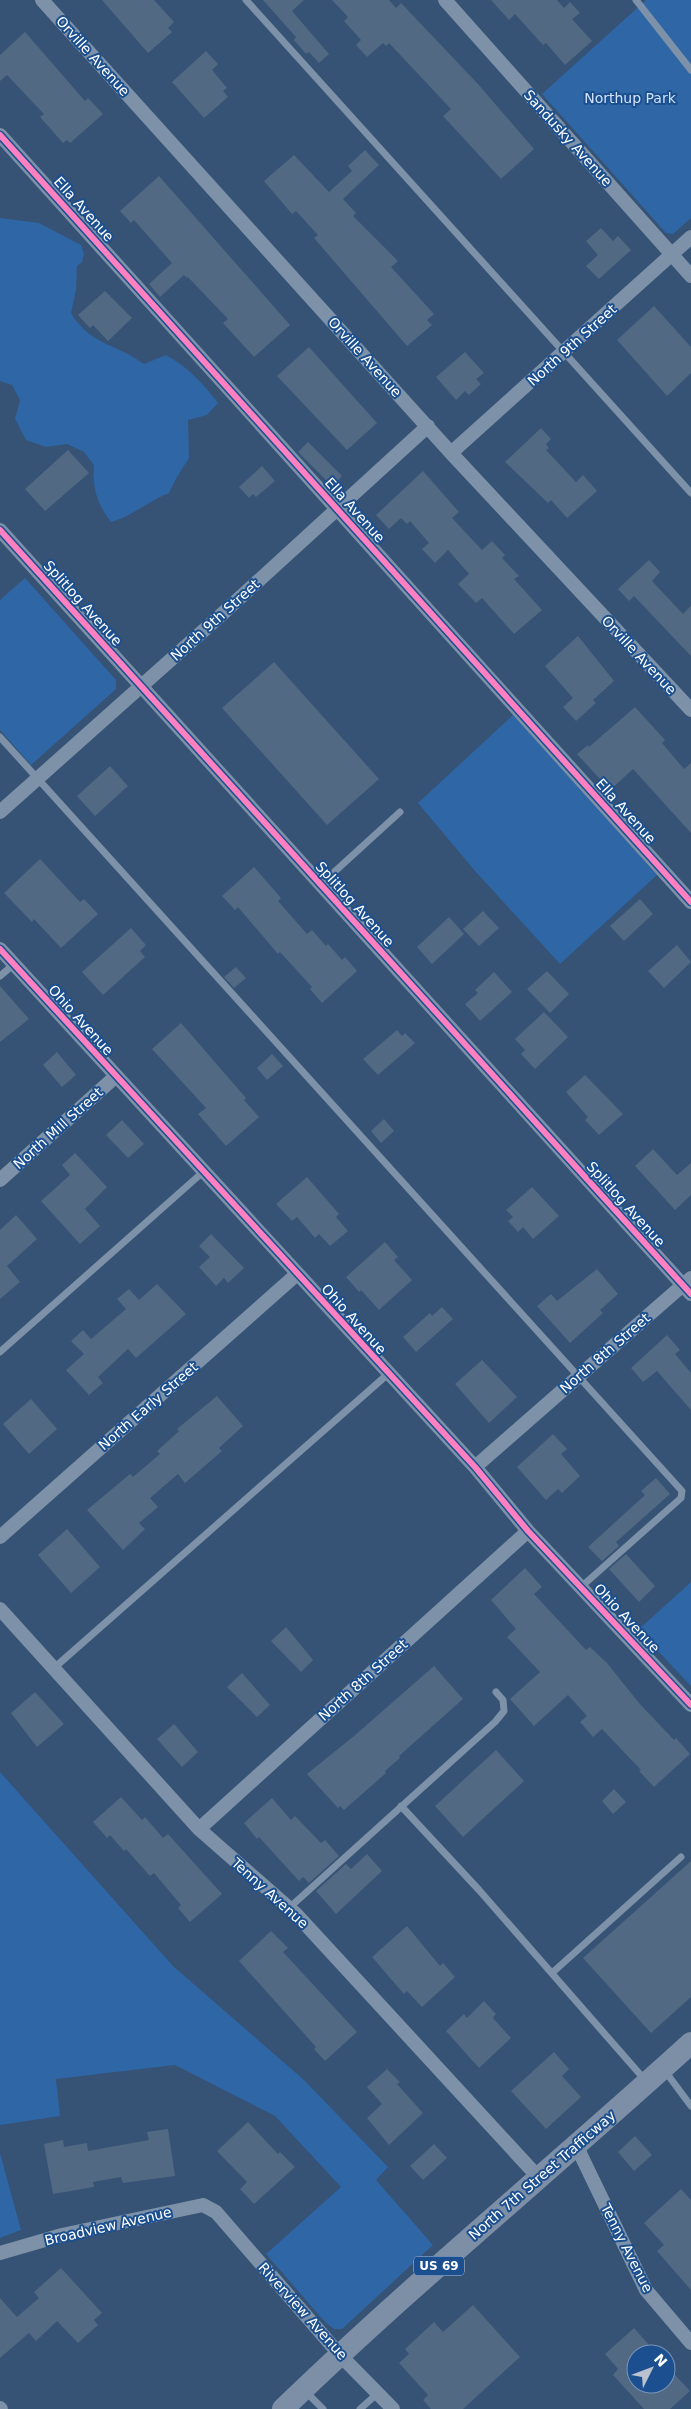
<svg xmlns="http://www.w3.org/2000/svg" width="691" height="2409" viewBox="0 0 691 2409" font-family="'DejaVu Sans',sans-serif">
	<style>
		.green { fill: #2f66a5 }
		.building { fill: #526984 }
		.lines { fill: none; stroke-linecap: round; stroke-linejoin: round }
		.service { stroke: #7d92a8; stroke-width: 7 }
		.minor { stroke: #7d92a8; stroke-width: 14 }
		.primary { stroke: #7d8ea7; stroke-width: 22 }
		.cycleway-casing { stroke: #1b4f8f; stroke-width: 9 }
		.cycleway { stroke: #ff80c0; stroke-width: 6 }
		.labels { text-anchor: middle; stroke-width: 4; stroke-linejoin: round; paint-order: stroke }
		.shield { fill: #1b4f8f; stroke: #bbcadd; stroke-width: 1 }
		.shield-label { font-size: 12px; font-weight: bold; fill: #fff }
		.street-label { font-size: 14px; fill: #fff; stroke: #1b4f8f }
		.park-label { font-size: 14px; fill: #cfe3fa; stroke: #1b4f8f }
	</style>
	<rect width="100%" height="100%" fill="#365274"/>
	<path class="green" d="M646 0H691V218L673 234 666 233 542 94Z
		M0 218 39 223 81 245 84 254 82 262 77 266 76 290 71 313C90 345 117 344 144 364L166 355C188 367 202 382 218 403L207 415 188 420 189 458 177 477 169 493C148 501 133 516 111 522 97 504 92 487 94 465L84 452 67 444 46 447 26 440 15 419 20 400 12 385 0 381Z
		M25 578 116 680V689L31 765 0 730V600Z
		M514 714 657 875 560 964 475 871 418 803Z
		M691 1582V1686L638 1630Z
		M0 1772 173 1966 304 2080 388 2167 376 2180 433 2245 342 2329H334L325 2322 266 2254 341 2187 275 2116 175 2065 56 2079 60 2116 0 2125Z
		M0 2153 21 2230 0 2238Z"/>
	<path class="building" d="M102 0H154L174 22 168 28 172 32 148 53Z
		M263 0H304L292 11 329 54 319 63 309 52 306 54 294 40 296 37Z
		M332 0H389L396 8 401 3 478 84 534 149 501 179 443 116 451 109 389 43 386 46 383 43 367 57 356 45 361 40 344 21 348 17Z
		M491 0H557L564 8 570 2 580 13 572 19 592 41 565 65 546 43 543 45 515 14 509 20Z
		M25 32 85 101 88 98 103 114 70 143 67 140 63 143 40 117 44 114 7 75 0 81V55Z
		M206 51 218 64 212 70 227 88 223 91 228 97 204 118 172 82Z
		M365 150 379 165 343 199 356 213 353 216 398 261 391 267 434 314 427 320 432 325 407 346 314 238 318 235 296 211 292 214 264 181 294 155 329 192 352 171 348 166Z
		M159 176 290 325 254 357 223 323 228 319 188 277 187 278 184 275 160 297 149 284 172 263 134 220 131 223 120 211Z
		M601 228 613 241 618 236 631 250 599 279 586 266 598 255 586 241Z
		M105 291 132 318 108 341 93 325 90 328 78 315Z
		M654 306 691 347V373L667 396 617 340Z
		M309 347 377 423 347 450 277 376Z
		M465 352 484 373 476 379 481 384 469 395 465 391 456 400 436 377Z
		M541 428 551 439 546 444 549 448 546 450 576 482 583 475 597 491 567 518 551 500 548 503 505 462Z
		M308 442 342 476 332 486 298 452Z
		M68 450 89 473 45 511 25 489Z
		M262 466 275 481 256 497 253 494 249 498 239 487Z
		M423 471 459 512 452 518 482 550 492 541 505 555 502 558 519 576 514 579 542 610 514 634 482 598 476 603 458 584 469 574 448 550 435 563 422 549 429 543 410 521 407 524 401 518 389 529 376 515Z
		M649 560 660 572 652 581 683 614 691 606V656L634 596 629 601 618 589Z
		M578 636 614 681 593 700 596 703 576 721 563 707 573 698 545 666Z
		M274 662 379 779 327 825 222 708Z
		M635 707 665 740 662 743 684 769 691 763V833L633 769 610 790 577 754 588 745 589 747Z
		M110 766 128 786 95 816 77 796Z
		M40 859 80 902 84 899 98 914 61 948 34 919 32 922 4 893Z
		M254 867 281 898 278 901 307 934 312 930 326 946 328 944 342 960 345 957 357 971 322 1003 310 989 312 987 280 952 278 954 238 907 235 910 222 896Z
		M640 899 653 914 624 941 610 926Z
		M483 911 499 928 479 946 463 929Z
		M449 917 464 934 432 964 417 947Z
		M131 928 146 945 140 951 145 957 103 995 82 972Z
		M677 945 691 962 664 988 648 971Z
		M236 967 246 978 234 988 224 977Z
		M547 971 569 994 550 1013 527 989Z
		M494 972 512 992 480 1021 465 1004 478 993 475 990Z
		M0 986 29 1019 0 1042Z
		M544 1012 568 1037 535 1069 521 1054 525 1050 515 1039Z
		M181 1023 246 1098 244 1100 259 1117 226 1146 198 1114 206 1108 152 1049Z
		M397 1030 402 1036 405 1033 415 1043 378 1075 363 1059Z
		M57 1052 76 1075 62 1087 43 1065Z
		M272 1054 283 1066 267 1080 257 1068Z
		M585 1075 623 1114 599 1135 585 1120 588 1117 566 1092Z
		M384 1119 394 1131 381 1143 371 1131Z
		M122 1120 144 1144 128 1158 106 1135Z
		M653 1149 677 1175 691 1163V1195L675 1210 635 1166Z
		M75 1153 107 1187 85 1209 100 1226 80 1244 41 1201 70 1175 62 1165Z
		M307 1177 339 1214 336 1217 348 1231 330 1246 319 1234 315 1238 297 1217 292 1221 276 1204Z
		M532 1187 559 1216 533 1239 523 1227 518 1232 508 1221 513 1217 506 1210Z
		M16 1215 37 1239 7 1266 20 1282 0 1299V1230Z
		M211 1234 244 1268 228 1283 224 1278 216 1286 199 1267 210 1257 199 1246Z
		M385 1242 398 1257 394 1260 412 1280 379 1310 361 1290 359 1292 346 1277Z
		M597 1269 618 1294 600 1310 603 1313 570 1343 537 1306 551 1294 557 1301Z
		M157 1284 186 1314 136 1358 128 1349 98 1377 103 1383 89 1395 66 1370 84 1354 71 1341 83 1330 91 1339 126 1309 117 1299 129 1289 139 1300Z
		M442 1307 453 1319 416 1352 403 1337 430 1313 432 1316Z
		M667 1335 680 1350 675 1354 691 1373V1410L657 1371 643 1382 631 1368Z
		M482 1360 517 1397 489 1423 455 1384Z
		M217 1396 243 1426 219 1448 222 1451 185 1483 178 1474 150 1498 158 1507 139 1523 145 1529 123 1550 87 1510 130 1474 133 1477 160 1454 157 1451 179 1431 177 1429Z
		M31 1399 57 1429 29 1454 3 1424Z
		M553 1434 567 1449 561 1454 580 1476 562 1493 558 1489 546 1500 517 1467Z
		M656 1478 670 1494 616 1542 619 1546 602 1561 588 1547 645 1495 641 1491Z
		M67 1529 100 1567 71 1593 38 1555Z
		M626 1554 655 1586 639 1602 609 1569Z
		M525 1568 542 1587 534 1594 586 1650 590 1647 607 1663 639 1703 674 1740 676 1738 690 1754 654 1787 639 1771 641 1770 602 1729 593 1737 580 1722 587 1716 568 1695 534 1726 510 1699 540 1672 507 1637 516 1629 491 1600Z
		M286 1627 313 1660 301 1672 271 1641Z
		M434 1666 463 1699 399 1756 400 1758 385 1771 386 1773 344 1810 340 1806 338 1808 307 1774 354 1736Z
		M242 1673 270 1705 257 1717 227 1687Z
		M35 1692 64 1724 37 1747 11 1713Z
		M174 1724 198 1752 182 1767 157 1739Z
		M496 1750 524 1781 463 1837 435 1806Z
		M614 1789 626 1802 613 1814 602 1801Z
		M121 1797 142 1820 145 1817 163 1838 168 1834 222 1894 190 1922 178 1908 181 1905 154 1873 150 1876 126 1849 124 1851 110 1835 107 1838 93 1822Z
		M272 1798 291 1820 295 1816 321 1843 325 1840 339 1856 309 1883 303 1877 299 1881 259 1837 257 1839 244 1823Z
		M367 1854 382 1871 336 1914 316 1891 346 1864 351 1869Z
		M691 1861V1997L651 2033 583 1958Z
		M407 1926 440 1966 443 1963 455 1977 422 2007 407 1991 404 1994 372 1957Z
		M271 1931 288 1948 283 1952 357 2032 325 2061 314 2049 316 2047 239 1961Z
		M484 2001 496 2014 493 2018 511 2038 479 2068 446 2031 464 2014 467 2018Z
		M554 2052 569 2069 562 2076 581 2097 546 2129 511 2091Z
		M387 2069 400 2082 397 2084 423 2113 389 2145 367 2118 382 2104 367 2087Z
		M248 2122 278 2154 280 2152 295 2167 254 2204 240 2189 247 2182 217 2151Z
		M168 2129 175 2176 123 2183 121 2177 93 2182 94 2187 53 2194 44 2144 63 2140 64 2147 87 2143 88 2151 149 2140 147 2132Z
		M635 2136 652 2155 634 2171 618 2152Z
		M434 2144 447 2158 423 2180 410 2166Z
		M681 2189 691 2200V2290L657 2251 664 2245 644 2223Z
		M61 2268 102 2313 94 2320 98 2325 78 2343 57 2321 36 2341 29 2333 0 2358V2298L17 2317 39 2298 34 2292Z
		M473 2305 520 2357 463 2409H431L423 2400 428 2395 399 2363 409 2354 405 2349 434 2322 443 2332Z
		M634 2328 657 2354H636V2384H666V2365L690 2391 670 2409H644L613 2375 618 2369 605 2354Z"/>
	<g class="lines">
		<path class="service" d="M246 0 691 493
			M636 0 691 70
			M0 737 682 1491 681 1498 581 1587
			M320 885 400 812
			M0 976 14 964
			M0 1352 203 1172
			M54 1668 388 1374
			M401 1806 479 1890 645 2080
			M289 1908 495 1722 504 1711 503 1700 496 1692
			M552 1973 681 1857
			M665 2071 691 2106
			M305 2391 323 2409
			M360 2409 378 2393"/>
		<path class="minor" d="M42 0 451 453 691 710
			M445 0 691 276
			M0 135 691 902
			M451 453 691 237
			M0 530 691 1294
			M0 812 221 615 428 426
			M0 949 475 1467 528 1531 691 1705
			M0 1180 115 1077
			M475 1467 691 1278
			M0 1537 297 1274
			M0 1609 199 1829 296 1914 539 2178
			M199 1829 528 1531
			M576 2145 646 2290 691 2343
			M0 2253 62 2235 203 2205 216 2212 340 2355 393 2409
			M0 2408 1 2409"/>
		<path class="primary" d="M283 2409C414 2282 556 2166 691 2043"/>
		<g class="cycleway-casing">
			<path id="cycleway" d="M0 135 691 902
				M0 530 691 1294
				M0 949 475 1467 528 1531 691 1705"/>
		</g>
		<use href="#cycleway" class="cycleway"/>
	</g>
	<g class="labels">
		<rect class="shield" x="414" y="2256.5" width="50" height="19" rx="4"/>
		<g class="shield-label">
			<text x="439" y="2270">US 69</text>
		</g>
		<g class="street-label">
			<text transform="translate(93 56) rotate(48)" y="5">Orville Avenue</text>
			<text transform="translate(568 138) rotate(48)" y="5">Sandusky Avenue</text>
			<text transform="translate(84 209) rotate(48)" y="5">Ella Avenue</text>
			<text transform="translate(572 345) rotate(-42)" y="5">North 9th Street</text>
			<text transform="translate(365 357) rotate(48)" y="5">Orville Avenue</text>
			<text transform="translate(355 510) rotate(48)" y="5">Ella Avenue</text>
			<text transform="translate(83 603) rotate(48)" y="5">Splitlog Avenue</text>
			<text transform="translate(215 620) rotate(-42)" y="5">North 9th Street</text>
			<text transform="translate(639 655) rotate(47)" y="5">Orville Avenue</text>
			<text transform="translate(626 811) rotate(48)" y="5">Ella Avenue</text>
			<text transform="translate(355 904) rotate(48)" y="5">Splitlog Avenue</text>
			<text transform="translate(81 1020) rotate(48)" y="5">Ohio Avenue</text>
			<text transform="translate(58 1128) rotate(-42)" y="5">North Mill Street</text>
			<text transform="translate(626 1204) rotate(48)" y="5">Splitlog Avenue</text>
			<text transform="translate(354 1319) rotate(48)" y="5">Ohio Avenue</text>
			<text transform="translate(605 1353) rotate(-41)" y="5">North 8th Street</text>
			<text transform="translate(148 1406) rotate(-41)" y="5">North Early Street</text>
			<text transform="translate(627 1618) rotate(47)" y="5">Ohio Avenue</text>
			<text transform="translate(363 1680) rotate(-42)" y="5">North 8th Street</text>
			<text transform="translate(270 1893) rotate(42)" y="5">Tenny Avenue</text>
			<text transform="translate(542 2175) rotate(-41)" y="5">North 7th Street Trafficway</text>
			<text transform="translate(108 2226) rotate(-13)" y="5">Broadview Avenue</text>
			<text transform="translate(627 2248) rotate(63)" y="5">Tenny Avenue</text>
			<text transform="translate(303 2311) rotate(48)" y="5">Riverview Avenue</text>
		</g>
		<g class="park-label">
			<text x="630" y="103">Northup Park</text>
		</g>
	</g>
	<g transform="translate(651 2369) rotate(48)"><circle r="24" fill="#1b4f8f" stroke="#7695bc"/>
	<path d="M0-4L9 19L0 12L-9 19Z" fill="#b9c2ce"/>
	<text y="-8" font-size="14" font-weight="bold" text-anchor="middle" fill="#ffffff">N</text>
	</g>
</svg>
